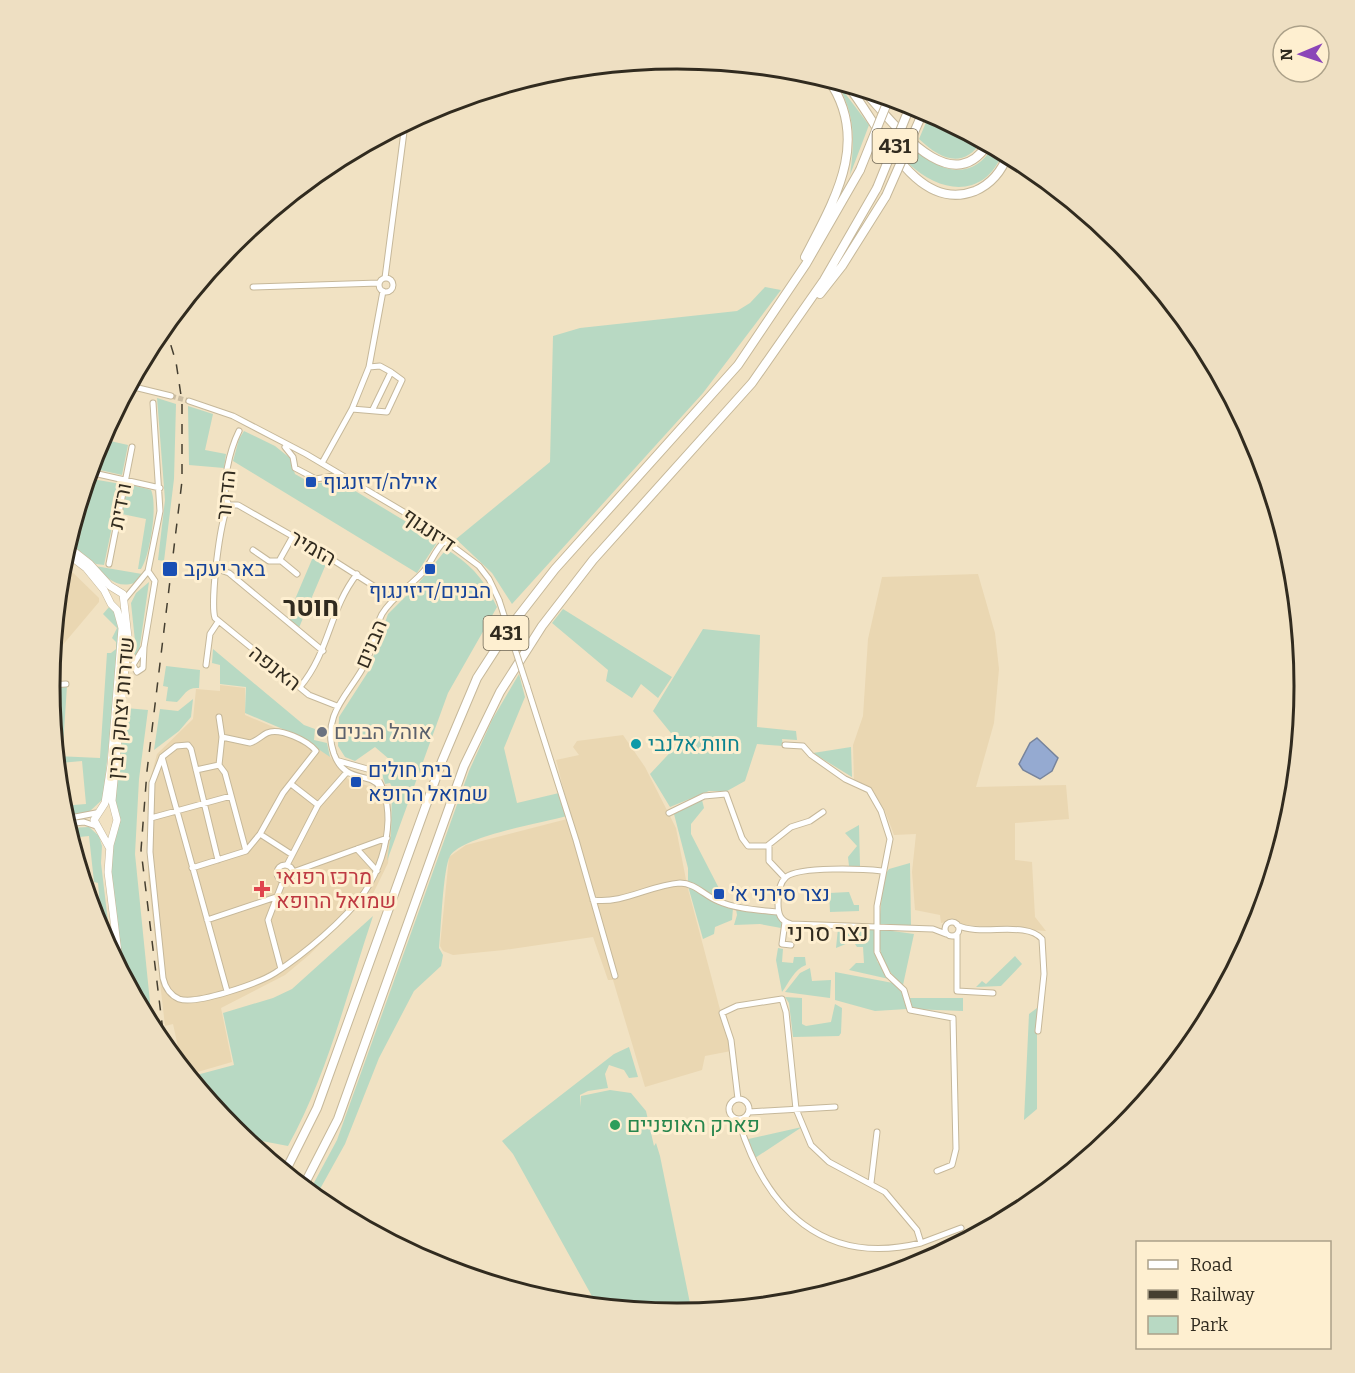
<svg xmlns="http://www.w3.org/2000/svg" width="1355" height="1373" viewBox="0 0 1355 1373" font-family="Bitter,Heebo,serif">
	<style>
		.built { fill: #ead7b2 }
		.green { fill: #b8d9c3 }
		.water { fill: #95aad1; stroke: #77849c; stroke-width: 1.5 }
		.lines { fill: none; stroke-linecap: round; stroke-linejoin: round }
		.minor-tunnel { stroke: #cbbda2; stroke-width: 5; stroke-dasharray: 5 2.5; stroke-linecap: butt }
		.minor-casing { stroke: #c6b89a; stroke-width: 7 }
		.major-casing { stroke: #c6b89a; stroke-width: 8 }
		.highway-casing { stroke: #c6b89a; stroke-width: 10 }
		.minor { stroke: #fff; stroke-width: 5 }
		.major { stroke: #fff; stroke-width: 7 }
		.highway { stroke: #fff; stroke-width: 8 }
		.rail { stroke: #453f31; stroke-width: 1.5; stroke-dasharray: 10 10; stroke-linecap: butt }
		.minor-bridge-casing { stroke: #c6b89a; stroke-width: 7; stroke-linecap: butt }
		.highway-bridge-casing { stroke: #c6b89a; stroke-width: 10; stroke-linecap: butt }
		.minor-bridge { stroke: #fff; stroke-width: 5 }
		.highway-bridge { stroke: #fff; stroke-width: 8 }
		.transit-dot { fill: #1a4fb4; stroke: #feefd0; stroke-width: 2 }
		.worship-dot { fill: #6b7280; stroke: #feefd0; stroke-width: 2 }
		.culture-dot { fill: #0f9aa8; stroke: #feefd0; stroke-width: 2 }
		.health-dot { fill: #e0444e; stroke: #feefd0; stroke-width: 2 }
		.leisure-dot { fill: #2e9e5b; stroke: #feefd0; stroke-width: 2 }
		.labels { text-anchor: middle; stroke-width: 6; stroke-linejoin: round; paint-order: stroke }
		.shield { fill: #feefd0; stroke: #6e6654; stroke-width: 1.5 }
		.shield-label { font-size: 20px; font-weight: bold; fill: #312b1f }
		.transit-label { font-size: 21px; fill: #164399; stroke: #feefd0; text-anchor: start }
		.street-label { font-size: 21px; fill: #312b1f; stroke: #feefd0 }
		.worship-label { font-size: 21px; fill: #5b616d; stroke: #feefd0; text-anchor: start }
		.culture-label { font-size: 21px; fill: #0d838f; stroke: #feefd0; text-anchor: start }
		.health-label { font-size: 21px; fill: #be3a42; stroke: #feefd0; text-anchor: start }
		.leisure-label { font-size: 21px; fill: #27864d; stroke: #feefd0; text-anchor: start }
		.quarter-label { font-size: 24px; fill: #312b1f; stroke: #feefd0 }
		.district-label { font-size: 27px; font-weight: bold; fill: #312b1f; stroke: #feefd0 }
		.rim { fill: none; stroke: #312b1f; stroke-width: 3 }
	</style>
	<rect width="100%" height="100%" fill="#f1e2c3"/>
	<path class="built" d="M62 562 99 598V602L61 647 53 648Z
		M978 574 995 633 999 669 994 723 976 787 1066 785 1069 819 1015 823V860L1032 862 1035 917 1046 931 965 925 953 921 941 923 940 915 915 910 912 872 916 834 894 835 885 811 874 792 854 781 853 745 863 716 868 639 882 577Z
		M220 685 245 688V715L323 748 349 780 378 789 387 785 391 834 388 863 366 908 358 907 309 955 285 975 221 1008 232 1062 187 1075 183 1070 173 1024 165 1026 148 876 149 784 157 754 193 719 196 689 220 691Z
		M623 735 645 767 676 828 687 885 731 1051 705 1056 702 1070 645 1087 613 980H608L593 937 504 950 453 955 443 951 440 946 449 857 466 845 571 818 556 760 579 755 573 747 577 741Z"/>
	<path class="green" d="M838 84 869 125 850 175C855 138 855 117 838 84Z
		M930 113 982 141C963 170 940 159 919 139Z
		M993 146 1003 152C985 199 941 194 909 164L916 150C940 173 974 181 993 146Z
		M765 287 781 290 703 393 512 604 492 573 456 539 550 462 553 336 580 328 737 311 750 303Z
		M157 398 176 404 174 479 164 561 158 560 165 500Z
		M188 406 213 414 205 450 226 454 224 468 189 465Z
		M244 431 275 446 290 458 295 474 311 483H336L352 489 433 538 436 544 417 573 233 461 239 439Z
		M101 439 128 445 122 475 91 468Z
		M92 479 121 484 104 565 96 564 68 542 71 533 74 534 73 538H78Z
		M128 484 151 490C158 505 150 556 141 569H138L146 519 122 514Z
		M449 551C473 566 485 581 497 607L448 693 387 861 391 834 392 787 390 783 385 784 382 774 389 759 375 747 355 761 345 757 338 746 339 717 368 672 388 614 417 585 444 552Z
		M313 557 326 564 298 630 287 618Z
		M95 566 142 574 134 583C117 589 106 577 95 566Z
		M149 582 139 652 133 660 135 641 131 603 136 593Z
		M109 607 114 608 120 638 103 799 89 812 64 816 61 806 86 804 82 761 60 763 56 756 100 758 107 653H111L116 649V642L112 638 117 628 103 614Z
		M563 609 672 677 658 698 641 684 632 698 606 681 608 670 552 623Z
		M703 629 760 635 757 727 796 731 797 740 782 739 783 746 757 744 745 781 727 791H709L670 807 650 774 679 743 653 711Z
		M213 649 304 725 315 729 314 740 327 743 330 757 299 736 245 713 246 687 220 684V665L212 663Z
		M166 666 200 670 199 688C186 687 185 695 177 702L166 701 168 687 163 686Z
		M519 674 525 697 504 748 517 803 559 793 567 816C542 823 462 836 450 856 443 868 441 930 439 948L443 955 441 966 414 991 379 1058 345 1144 315 1198 309 1192 337 1140 469 771 492 720Z
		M67 686 63 746 57 745 60 687Z
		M193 699 191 717 179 731 154 750 160 709 178 711Z
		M126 708 148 710 139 779 135 854 153 1032 125 979 114 909 110 853 119 824 114 799Z
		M851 747 852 777 813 753Z
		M702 800 704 808 691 824V834L726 902 733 908 732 920 715 927 714 934 703 939 688 886V868L674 814Z
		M859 825 860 866H849L848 857 857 846 845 833Z
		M89 827 99 836 102 846 101 863 112 955 103 938 98 883 94 882 89 836 70 838 67 828Z
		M910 863 911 926 879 924 884 876 889 869Z
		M849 892 854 905H859V911L830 912 829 893Z
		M736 909 775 912 783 923 781 928 760 924 734 925 737 915Z
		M373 916C347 993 327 1076 288 1146L241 1137 189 1077 234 1065 223 1013 273 998 292 989Z
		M838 928 874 930 877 961 889 979 849 970 856 963H864L863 947H857L853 941 836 948Z
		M878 929 914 934 903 985C883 968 879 954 878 929Z
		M778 948 783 949 782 962 793 963 794 957H805L806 965C794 969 789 983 782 992L776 960Z
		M1015 956 1022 964 1001 986 976 987 982 981 986 984Z
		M810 968 812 981 831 980 830 998 785 992 800 973Z
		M835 972 893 983 904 995 907 1009 875 1011 835 1000Z
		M785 997 802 998V1024L806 1026 831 1022 835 1004 842 1008 841 1033 839 1036 793 1037 789 1003Z
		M910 998H963V1011L911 1009Z
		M1037 1008V1109L1024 1120 1029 1014Z
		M629 1047 638 1077 629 1078 624 1070 609 1065 605 1074 608 1088 588 1091 580 1095V1107L581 1096 610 1090 631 1093 646 1111 654 1146 656 1143 660 1156 692 1313 677 1314 598 1307 513 1154 502 1141 614 1054Z
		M802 1127 752 1160 744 1140Z"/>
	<path class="water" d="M1037 738 1058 758 1052 771 1040 779 1023 770 1019 764 1030 743Z"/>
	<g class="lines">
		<path class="minor-tunnel" d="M171 396 189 401"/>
		<g class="minor-casing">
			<path id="minor" d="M385 278 405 124
				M379 285a7 7 0 1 1 14 0a7 7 0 1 1-14 0Z
				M253 287 379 283
				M369 367 380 366 391 372 373 409
				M130 386 171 396
				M189 401 233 416 306 454 419 521 479 566 489 579 499 600
				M352 409 387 412 402 380 391 372
				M285 447 293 457 295 468 316 479 339 475
				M322 463 352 409 369 367 383 291
				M89 472 160 488
				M229 505C220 515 210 604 215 618L309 695 337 706
				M229 505H238L322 553 394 599
				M229 505C219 489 231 447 239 431
				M76 538 93 461
				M253 550 269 561H279L293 536
				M280 560 297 574
				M109 564 132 447
				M217 569 229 573 323 651
				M124 600 148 571 160 511 153 403
				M144 647 155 581 148 571
				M144 647 143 668 137 672 133 665Z
				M206 665 210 634 218 622
				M50 685 66 684
				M527 686 576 840 615 976
				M300 687C330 651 329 610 357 574
				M219 717 222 737 219 765
				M785 745 803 746 811 755 845 779 869 790 881 811 890 839 877 906V952L888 975 904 990 910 1010 953 1018 956 1149 952 1165 937 1171
				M162 757 227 991
				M219 765 225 773 246 851
				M196 770 219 765
				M291 784 318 805
				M379 786C370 772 345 784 334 754 320 713 352 692 366 662 374 647 374 629 382 614 393 596 411 586 424 571 432 562 435 549 445 541
				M669 813 704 796 726 794 742 838 748 846H767L791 827 810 821 823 812
				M151 818 231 796
				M65 819 96 813
				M66 824 84 822 96 826
				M260 834 291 854
				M769 845V861L785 878
				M357 849 377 871
				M218 860 191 749 188 745 176 746 162 757 152 783 150 852 163 978C165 987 170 995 179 999 197 1005 259 983 275 973 304 954 344 921 364 893 379 871 387 848 388 820 388 801 384 784 371 770L339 761
				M287 865 318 805 347 772
				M277 873a8 8 0 1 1 16 0a8 8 0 1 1-16 0Z
				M192 868 246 851 260 834 283 793 316 751C308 741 280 727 267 733 261 736 257 741 250 743L222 737
				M882 871C864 869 800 866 786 877 779 883 778 895 778 903 778 914 780 921 791 924L933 929 946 934
				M293 872 387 838
				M593 900C624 904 650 885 680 883 695 883 705 896 718 901 736 909 758 910 778 912
				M207 920 276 897
				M945 929a7 7 0 1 1 14 0a7 7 0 1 1-14 0Z
				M785 922 782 944 791 945
				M957 925C980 937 1026 920 1042 939L1044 974 1038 1031
				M957 934V991L993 993
				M281 969 268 920 283 881
				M729 1109a10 10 0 1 1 20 0a10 10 0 1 1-20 0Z
				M738 1099 731 1040 722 1013 737 1006 782 999 786 1012 796 1109 811 1145 829 1162 885 1192 917 1230 921 1243 961 1228
				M749 1112 835 1107
				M740 1119 739 1122C766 1210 824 1267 921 1243
				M871 1183 877 1132"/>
		</g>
		<g class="major-casing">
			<path id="major" d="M67 546 90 564 110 586 123 594 128 637 112 801 117 820 110 845 108 872 120 969
				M65 552 86 568 104 590 111 604 117 610 122 628 111 765 105 803 94 820 109 847"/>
		</g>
		<g class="highway-casing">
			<path id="highway" d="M847 85C879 122 913 215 975 191 991 184 1002 171 1008 154
				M863 90C891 119 949 203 988 144
				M805 257C835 199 871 140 828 79
				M820 294 842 266 886 196
				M285 1172 317 1108 442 761 477 678 510 627 555 569 738 365 806 264 860 170
				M303 1187 338 1119 464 766 500 692 542 626 593 560 752 383 824 280 877 188"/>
		</g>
		<use href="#minor" class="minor"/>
		<use href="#major" class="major"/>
		<use href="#highway" class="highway"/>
		<path class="rail" d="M165 326 176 362 182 402V481L147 771 141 850 165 1048"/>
		<g class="minor-bridge-casing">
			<path id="minor-bridge" d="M499 600 527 686"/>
		</g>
		<g class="highway-bridge-casing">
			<path id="highway-bridge" d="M860 170 889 98
				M877 188 911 104
				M886 196 923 112"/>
		</g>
		<use href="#minor-bridge" class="minor-bridge"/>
		<use href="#highway-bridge" class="highway-bridge"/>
	</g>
	<g class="transit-dot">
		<rect x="305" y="476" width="12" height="12" rx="3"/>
		<rect x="162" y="561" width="16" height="16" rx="3"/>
		<rect x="424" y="563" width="12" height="12" rx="3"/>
		<rect x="350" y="776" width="12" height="12" rx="3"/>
		<rect x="713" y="888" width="12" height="12" rx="3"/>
	</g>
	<circle class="worship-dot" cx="322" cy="732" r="6"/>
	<circle class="culture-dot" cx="636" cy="744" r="6"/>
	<path class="health-dot" d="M259 880h6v6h6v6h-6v6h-6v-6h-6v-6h6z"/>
	<circle class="leisure-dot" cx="615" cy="1125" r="6"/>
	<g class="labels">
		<g class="shield">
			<rect x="872.5" y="129" width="45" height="34" rx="4.5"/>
			<rect x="483.5" y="616" width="45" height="34" rx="4.5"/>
		</g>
		<g class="shield-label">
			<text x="895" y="153">431</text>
			<text x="506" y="640">431</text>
		</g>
		<g class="transit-label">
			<text x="323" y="489">איילה/דיזנגוף</text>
			<text x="184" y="576">באר יעקב</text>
			<text x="430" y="598" text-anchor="middle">הבנים/דיזינגוף</text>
			<text x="368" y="777">בית חולים<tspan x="368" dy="24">שמואל הרופא</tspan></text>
			<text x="731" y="901">נצר סירני א׳</text>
		</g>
		<g class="street-label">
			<text transform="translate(226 495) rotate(-84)" y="7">הדרור</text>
			<text transform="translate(120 506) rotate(-79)" y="7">ורדית</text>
			<text transform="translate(429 530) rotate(35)" y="7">דיזנגוף</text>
			<text transform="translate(313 548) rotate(30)" y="7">הזמיר</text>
			<text transform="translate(371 644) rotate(-67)" y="7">הבנים</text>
			<text transform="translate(275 668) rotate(38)" y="7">האנפה</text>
			<text transform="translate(121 708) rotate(-85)" y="7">שדרות יצחק רבין</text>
		</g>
		<g class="worship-label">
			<text x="334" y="739">אוהל הבנים</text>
		</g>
		<g class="culture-label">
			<text x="648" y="751">חוות אלנבי</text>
		</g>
		<g class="health-label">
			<text x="276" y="884">מרכז רפואי<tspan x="276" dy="24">שמואל הרופא</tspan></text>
		</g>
		<g class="leisure-label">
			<text x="627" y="1132">פארק האופניים</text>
		</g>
		<g class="quarter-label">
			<text x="828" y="941">נצר סרני</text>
		</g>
		<g class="district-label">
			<text x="311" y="616">חוטר</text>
		</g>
	</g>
	<path d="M0 0H1355V1373H0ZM60 686a617 617 0 1 1 1234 0a617 617 0 1 1-1234 0Z" fill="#eedfc2" fill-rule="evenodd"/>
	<path class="rim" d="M60 686a617 617 0 1 1 1234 0a617 617 0 1 1-1234 0Z"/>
	<rect x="1136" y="1241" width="195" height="108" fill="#feefd0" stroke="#aca189" stroke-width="1.5"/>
	<rect x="1148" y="1260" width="30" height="9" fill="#ffffff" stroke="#aca189" stroke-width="1.5"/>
	<text x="1190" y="1271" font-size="18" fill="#312b1f">Road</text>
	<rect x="1148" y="1290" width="30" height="9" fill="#453f31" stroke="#aca189" stroke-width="1.5"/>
	<text x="1190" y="1301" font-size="18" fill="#312b1f">Railway</text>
	<rect x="1148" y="1316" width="30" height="18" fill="#b8d9c3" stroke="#aca189" stroke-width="1.5"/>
	<text x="1190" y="1331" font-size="18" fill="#312b1f">Park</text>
	<g transform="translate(1301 54) rotate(268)"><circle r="28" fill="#feefd0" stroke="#aca189" stroke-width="1.5"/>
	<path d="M0-4.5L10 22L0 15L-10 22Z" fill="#8b45b8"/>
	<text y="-9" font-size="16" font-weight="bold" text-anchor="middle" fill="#312b1f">N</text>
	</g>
</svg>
